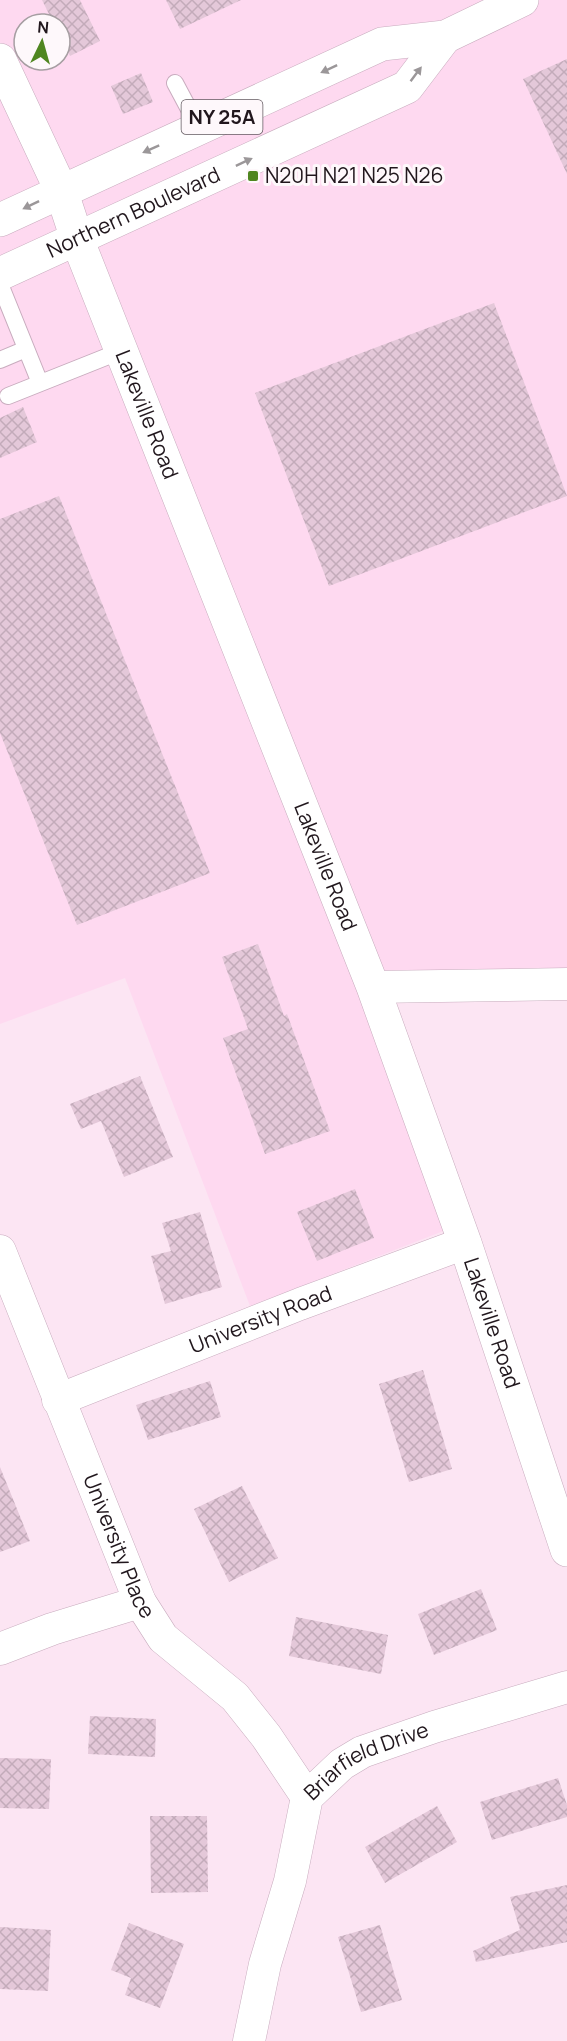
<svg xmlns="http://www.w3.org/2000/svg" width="567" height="2041" viewBox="0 0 567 2041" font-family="Manrope,sans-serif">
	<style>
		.built { fill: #fed9f0; fill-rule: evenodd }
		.building { fill: url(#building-cross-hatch) }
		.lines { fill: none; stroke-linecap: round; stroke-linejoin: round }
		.service-casing { stroke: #c8acbe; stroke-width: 18 }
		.minor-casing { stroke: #c8acbe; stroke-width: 33 }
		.primary-casing { stroke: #c8acbe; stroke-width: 34 }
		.service { stroke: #fff; stroke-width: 16 }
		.minor { stroke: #fff; stroke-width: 32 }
		.primary { stroke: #fff; stroke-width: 33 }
		.oneway { fill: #9b9799 }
		.poi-dot { fill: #4f8620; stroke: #fef8fb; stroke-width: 2 }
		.labels { text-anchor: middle; stroke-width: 6; stroke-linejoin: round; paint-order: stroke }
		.shield { fill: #fef8fb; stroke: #635a60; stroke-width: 1.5 }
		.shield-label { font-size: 20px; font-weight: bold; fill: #21171d }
		.poi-label { font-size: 21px; fill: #21171d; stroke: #fef8fb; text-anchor: start }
		.street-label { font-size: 21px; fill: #21171d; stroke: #fef8fb }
	</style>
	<defs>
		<pattern id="building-cross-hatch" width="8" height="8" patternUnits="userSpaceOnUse" patternTransform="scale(1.5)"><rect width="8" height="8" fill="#e4c8d9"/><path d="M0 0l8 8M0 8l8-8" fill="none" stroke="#c3abba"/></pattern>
	</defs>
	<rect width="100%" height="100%" fill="#fce5f3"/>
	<path class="built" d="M0 0H567V985L374 987 459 1225 250 1306 125 978 0 1024ZM24 24H60V60H24Z"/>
	<path class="building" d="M42 0H80L100 41 70 56 60 36V24H54Z
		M166 0H241L180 29Z
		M567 59V174L523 79Z
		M141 73 153 102 123 114 111 86Z
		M494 303 567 496 329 586 255 393Z
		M23 407 37 442 0 458V418Z
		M59 496 210 873 77 925 0 733V519Z
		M258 944 284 1016 287 1014 330 1131 265 1154 223 1038 248 1029 222 957Z
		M140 1076 173 1157 124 1177 101 1121 81 1129 70 1104Z
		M355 1189 374 1238 317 1261 297 1212Z
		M200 1212 222 1287 165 1304 151 1256 171 1251 162 1223Z
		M423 1370 452 1469 409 1482 379 1384Z
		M210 1381 221 1417 148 1440 136 1405Z
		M0 1467 30 1541 0 1552Z
		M242 1486 278 1558 229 1582 194 1509Z
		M481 1589 497 1630 434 1655 418 1614Z
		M296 1617 388 1635 381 1674 289 1656Z
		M90 1716 156 1719 155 1757 88 1754Z
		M0 1758 51 1759 49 1809 0 1808Z
		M558 1778 567 1805V1817L492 1840 480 1802Z
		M437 1806 457 1842 385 1883 365 1847Z
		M150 1816H207L208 1892 151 1893Z
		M567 1885V1942L476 1962 473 1951 520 1930 510 1897Z
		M129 1923 184 1944 160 2008 125 1995 131 1978 111 1970Z
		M380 1925 402 2000 361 2012 338 1937Z
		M0 1927 51 1930 48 1991 0 1989Z"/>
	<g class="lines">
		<g class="service-casing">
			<path id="service" d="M175 83 199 128
				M0 284 40 383
				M0 360 26 349
				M8 396 121 351"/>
		</g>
		<g class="minor-casing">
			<g id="minor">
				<path d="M373 987 567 984"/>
				<path id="s1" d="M0 1251 140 1602 163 1638 235 1697 266 1736 307 1797"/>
				<path id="s2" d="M58 1400 300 1304 465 1243"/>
				<path d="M0 1649 52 1629 140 1602"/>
				<path id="s3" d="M249 2041 265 1964 290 1881 307 1797 342 1764 362 1752 434 1727 567 1687"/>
			</g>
		</g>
		<g class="primary-casing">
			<g id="primary">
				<path id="s4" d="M0 60 61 190 77 239 373 987 465 1243 567 1550"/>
				<path d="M0 220 382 44 445 37 522 0"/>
				<path id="s5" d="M0 274 407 87 445 37"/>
			</g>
		</g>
		<use href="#service" class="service"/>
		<use href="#minor" class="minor"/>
		<use href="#primary" class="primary"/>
	</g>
	<defs><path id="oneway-solid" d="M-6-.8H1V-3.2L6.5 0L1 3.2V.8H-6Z" transform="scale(1.5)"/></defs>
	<g class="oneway">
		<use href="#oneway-solid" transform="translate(329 69) rotate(155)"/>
		<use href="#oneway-solid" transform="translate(416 74) rotate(-53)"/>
		<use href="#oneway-solid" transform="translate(151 149) rotate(156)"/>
		<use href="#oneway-solid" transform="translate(244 162) rotate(-25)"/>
		<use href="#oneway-solid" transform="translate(31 205) rotate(154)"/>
	</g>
	<rect class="poi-dot" x="247" y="170" width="12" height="12" rx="3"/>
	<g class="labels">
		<rect class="shield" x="181.5" y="100" width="81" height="34" rx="4.5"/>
		<g class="shield-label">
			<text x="222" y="124">NY 25A</text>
		</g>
		<g class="poi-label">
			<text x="265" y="183">N20H N21 N25 N26</text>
		</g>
		<g class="street-label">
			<text dy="7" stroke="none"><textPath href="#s5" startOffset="147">Northern Boulevard</textPath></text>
			<text dy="7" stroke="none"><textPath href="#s4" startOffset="384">Lakeville Road</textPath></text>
			<text dy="7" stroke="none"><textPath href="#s4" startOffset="870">Lakeville Road</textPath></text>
			<text dy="7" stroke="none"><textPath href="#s2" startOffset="218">University Road</textPath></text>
			<text dy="7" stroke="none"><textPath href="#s4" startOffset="1356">Lakeville Road</textPath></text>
			<text dy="7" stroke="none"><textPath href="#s1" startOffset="318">University Place</textPath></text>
			<text dy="7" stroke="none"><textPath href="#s3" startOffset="322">Briarfield Drive</textPath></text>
		</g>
	</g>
	<g transform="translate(42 42) rotate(5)"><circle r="28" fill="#fef8fb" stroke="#a69ea2" stroke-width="1.5"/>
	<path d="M0-4.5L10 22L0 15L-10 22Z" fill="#4f8620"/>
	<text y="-9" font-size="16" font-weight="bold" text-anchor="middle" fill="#21171d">N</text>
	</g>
</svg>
